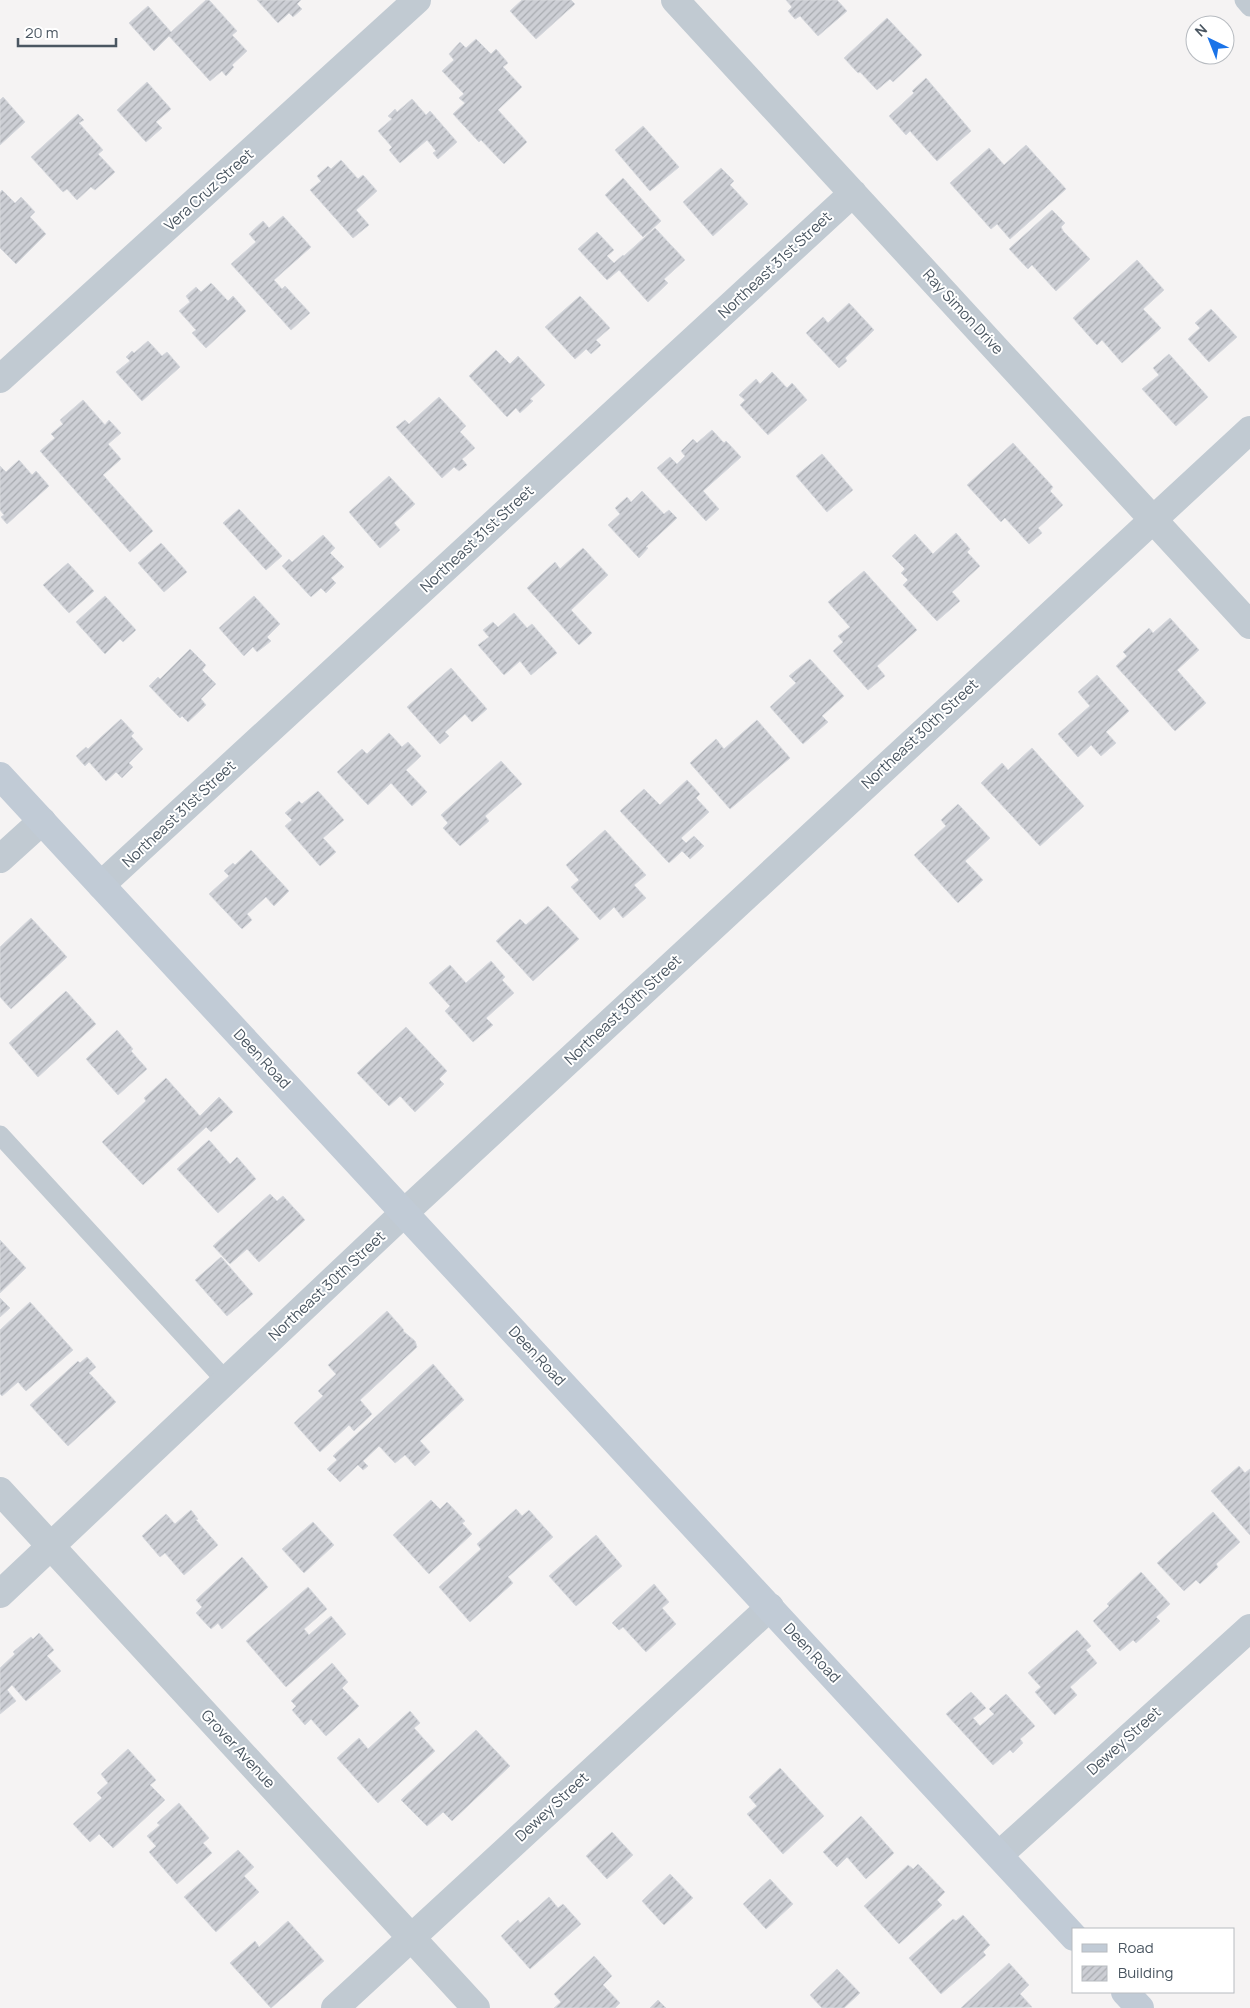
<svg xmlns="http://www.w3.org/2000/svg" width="1250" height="2008" viewBox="0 0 1250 2008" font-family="Manrope,sans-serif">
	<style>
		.building { fill: url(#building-hatch); stroke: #d7d9de }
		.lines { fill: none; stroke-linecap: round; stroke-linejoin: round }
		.lane { stroke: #c1cad2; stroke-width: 19 }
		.street { stroke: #c1cad2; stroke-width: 28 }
		.secondary { stroke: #c1cbd6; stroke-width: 28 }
		.labels { text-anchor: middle; stroke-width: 4; stroke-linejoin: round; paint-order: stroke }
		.street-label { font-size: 15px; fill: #4a5661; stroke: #fff }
	</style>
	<defs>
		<pattern id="building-hatch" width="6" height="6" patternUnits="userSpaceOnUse" patternTransform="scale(1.25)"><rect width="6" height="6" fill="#cdcfd5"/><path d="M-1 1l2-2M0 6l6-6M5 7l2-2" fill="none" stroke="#a8abb0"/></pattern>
	</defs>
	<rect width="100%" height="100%" fill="#f5f3f3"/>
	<path class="building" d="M206 0H209L237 31 232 35 247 51 232 65 234 67 226 76 222 71 210 81 169 36 154 51 129 23 148 6 171 32Z
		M257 0H301L297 4 302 9 293 17 289 13 278 23Z
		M522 0H571L575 4 536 39 510 11Z
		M786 0H837L847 11 818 36 800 16 795 19 788 11 792 7Z
		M887 18 922 55 893 82 890 79 877 90 860 72 858 73 844 58Z
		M476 39 491 54 496 49 508 63 503 67 522 87 498 110 527 142 504 164 481 140 479 142 453 114 465 103 459 98 464 94 442 71 454 60 449 54 460 42 466 48Z
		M926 78 971 131 937 161 910 131 906 135 889 116 914 93 912 91Z
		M147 82 171 109 156 122 162 128 146 142 117 110Z
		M3 97 25 122 0 145V100Z
		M412 99 426 115 430 111 457 142 438 159 433 153 436 151 427 140 400 163 389 150 392 147 378 131 392 119 388 116 395 109 397 112Z
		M78 114 84 120 79 123 103 150 98 154 115 172 95 190 91 187 77 200 67 189 63 192 31 157Z
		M643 126 679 167 650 191 615 150Z
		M1026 145 1066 189 1010 239 997 224 991 229 950 183 989 148 1004 165Z
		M341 160 358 179 363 175 377 191 356 210 369 225 353 238 310 190 321 181 317 176 328 166 331 169Z
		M721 168 734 181 730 185 748 204 713 236 683 202Z
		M623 178 661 221 643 237 605 195Z
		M2 190 15 203 21 197 35 212 30 217 46 234 16 264 0 248V193Z
		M1052 210 1065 223 1061 227 1063 231 1090 259 1056 291 1032 265 1028 269 1009 249Z
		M283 216 311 247 274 280 282 289 285 286 310 313 291 330 231 264 256 242 249 234 263 221 269 228Z
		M655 228 685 260 664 279 668 283 648 302 619 270 607 280 578 249 597 232 614 250 607 256 614 263 623 255 624 256Z
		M1137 260 1164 290 1143 309 1161 328 1122 363 1102 340 1097 345 1073 318Z
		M211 283 228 301 233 296 246 311 206 348 192 333 196 330 179 311 190 302 186 296 196 287 201 292Z
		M580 296 610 328 596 340 601 345 591 354 586 349 575 359 545 327Z
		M849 303 874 330 845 358 847 361 839 368 806 333 823 317 828 323Z
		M1211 309 1237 337 1209 362 1188 339 1200 328 1195 323Z
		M148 341 162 356 167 352 180 367 142 401 116 372 130 361 126 357 132 351 134 353Z
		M496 350 510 364 518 356 545 385 530 399 533 401 520 413 516 408 507 417 469 376Z
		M1169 354 1208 397 1176 426 1142 389 1159 375 1153 368Z
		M772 372 787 388 792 383 807 400 768 435 740 405 745 400 739 395 756 379 760 384Z
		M439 397 466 426 460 432 475 448 462 459 467 465 459 471 454 467 442 478 396 427 405 420 409 424Z
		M83 400 105 425 109 420 121 433 108 444 121 459 103 475 153 531 130 552 40 451 55 438 51 434 63 424 60 420Z
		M712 430 724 443 726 441 741 457 703 491 719 509 706 521 657 468 670 457 677 464 685 456 681 451 693 439 697 443Z
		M1013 443 1053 487 1050 491 1063 505 1038 528 1042 533 1029 544 1005 518 1001 522 967 485Z
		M822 454 853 490 827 512 796 476Z
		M19 460 32 475 36 471 49 486 7 524 1 517 4 515 0 510V466L6 472Z
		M389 476 415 504 394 523 400 530 380 548 349 512Z
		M642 491 664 514 669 510 677 518 646 547 648 548 639 558 608 525 620 514 615 508 627 497 631 502Z
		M239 509 282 556 266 570 223 523Z
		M956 533 970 549 967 552 980 566 952 592 960 601 937 621 903 585 908 580 901 573 905 569 892 556 915 534 933 554Z
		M323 535 335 548 330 553 344 567 331 578 336 583 326 593 321 588 311 597 282 566 289 559 292 562Z
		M161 543 187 572 164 592 138 563Z
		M583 548 608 575 571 610 592 633 579 645 527 588 555 562 560 569Z
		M68 563 94 591 69 613 43 585Z
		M864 571 917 630 877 666 885 676 868 690 833 651 843 642 838 636 850 627 828 602Z
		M105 596 136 630 123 642 120 639 105 654 76 622Z
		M254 596 280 624 267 637 271 641 257 652 253 647 244 656 219 628Z
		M514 613 527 628 532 624 557 653 531 675 520 661 504 675 478 645 489 637 483 630 493 622 498 627Z
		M1170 618 1199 650 1177 670 1206 703 1175 731 1116 666 1127 656 1123 652 1149 628 1153 633Z
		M190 649 206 665 202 670 216 684 201 699 206 705 188 722 182 716 180 718 149 686 158 677 160 679Z
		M810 659 844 696 822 716 828 722 803 744 770 707 796 683 789 676Z
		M451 668 487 709 472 722 465 714 445 732 449 736 440 744 407 707Z
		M1097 675 1129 711 1106 732 1116 743 1101 756 1091 745 1078 757 1058 734 1090 706 1078 692Z
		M121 719 134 733 131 736 143 749 129 763 133 767 122 778 116 772 106 781 89 762 85 766 76 756 86 747 88 749Z
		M757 720 790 758 730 809 690 763 716 739 724 749Z
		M389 733 402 747 408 742 421 756 406 770 427 792 412 806 391 783 368 805 337 772 362 749 367 754Z
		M1032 748 1084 806 1040 846 981 783 1002 763 1008 770Z
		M501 761 522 784 485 816 489 821 460 846 443 828 448 823 441 815Z
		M687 780 700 794 696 798 709 812 681 838 686 843 694 836 704 846 690 859 682 851 669 863 620 811 644 789 660 805Z
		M318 791 344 820 323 838 336 852 320 866 285 826 292 820 285 813 299 801 302 804Z
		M958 804 990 838 965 861 983 880 958 903 914 855 946 826 941 820Z
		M605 830 646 875 634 885 646 898 623 918 614 907 600 920 571 887 579 880 566 865Z
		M251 850 289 891 274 906 266 897 247 914 252 920 242 929 209 894 229 876 224 871 233 863 235 865Z
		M548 906 579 939 533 981 496 941 520 919 526 925Z
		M31 918 67 957 11 1009 0 997V947Z
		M491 961 505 977 502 980 514 993 486 1018 493 1025 473 1042 445 1011 450 1006 429 983 450 965 466 983Z
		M66 991 96 1024 38 1077 9 1043Z
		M406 1027 447 1071 439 1079 444 1084 415 1112 400 1096 389 1106 357 1073Z
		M117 1030 133 1049 131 1051 147 1069 118 1095 86 1059Z
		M166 1078 200 1116 219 1097 233 1112 211 1132 206 1127 143 1185 102 1142 146 1101 144 1098Z
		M209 1140 230 1164 237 1157 256 1179 218 1213 177 1169Z
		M270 1194 277 1201 283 1196 305 1220 259 1262 247 1249 230 1264 213 1246Z
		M0 1240 26 1268 0 1293Z
		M221 1257 253 1294 227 1316 195 1280Z
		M0 1298 10 1308 0 1317Z
		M30 1302 73 1350 26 1391 18 1382 2 1396 0 1394V1330Z
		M387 1311 404 1330 403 1331 415 1341 417 1347 360 1400 372 1414 354 1431 349 1425 320 1452 294 1423 323 1396 318 1391 336 1374 328 1365Z
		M87 1357 96 1367 89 1373 116 1402 68 1446 30 1405 78 1361 80 1363Z
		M433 1364 464 1400 420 1441 430 1452 415 1466 405 1455 395 1463 379 1446 363 1461 368 1466 363 1470 358 1465 340 1482 327 1469 337 1460 333 1456Z
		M1239 1466 1245 1473 1250 1469V1535L1211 1491Z
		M431 1500 440 1509 447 1502 465 1521 462 1523 472 1534 429 1574 393 1535Z
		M516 1509 522 1516 529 1510 553 1537 508 1577 513 1583 470 1622 439 1587 481 1549 477 1544Z
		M191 1510 198 1519 196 1520 218 1545 184 1575 165 1553 160 1557 142 1536 166 1514 175 1524Z
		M1213 1512 1240 1542 1216 1564 1218 1567 1200 1584 1196 1580 1184 1591 1157 1563Z
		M313 1522 334 1545 304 1573 282 1549Z
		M596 1535 622 1566 576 1606 549 1576Z
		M242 1557 268 1587 222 1629 218 1623 211 1629 196 1613 202 1607 196 1600Z
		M1141 1572 1170 1604 1156 1617 1160 1621 1136 1643 1133 1640 1120 1651 1093 1621 1109 1606 1107 1604Z
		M654 1584 669 1602 662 1608 676 1624 646 1652 623 1627 619 1630 612 1623Z
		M308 1587 327 1609 304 1629 309 1635 331 1616 346 1634 286 1687 246 1641Z
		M1077 1630 1091 1646 1086 1650 1097 1663 1070 1687 1077 1695 1055 1715 1035 1692 1041 1687 1028 1673Z
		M39 1633 54 1650 47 1656 61 1671 26 1701 12 1685 7 1690 16 1701 0 1714V1668L15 1654 13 1652 31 1637 33 1639Z
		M332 1663 348 1682 342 1688 359 1706 326 1736 311 1719 305 1725 292 1710 296 1706 291 1701Z
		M971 1692 986 1708 973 1718 980 1726 994 1714 989 1709 1006 1694 1035 1726 1020 1739 1023 1743 1013 1753 1010 1750 993 1765 946 1714Z
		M410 1711 420 1723 414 1728 435 1751 378 1803 337 1758 359 1738 368 1749Z
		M476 1730 510 1766 452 1821 443 1812 427 1826 401 1800Z
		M128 1749 156 1780 150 1785 165 1800 113 1848 99 1834 90 1842 73 1824 102 1798 97 1793 108 1783 101 1774Z
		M780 1768 824 1816 783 1854 747 1814 757 1806 749 1797Z
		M179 1803 209 1838 203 1843 212 1853 177 1884 149 1852 156 1846 147 1836 160 1825 157 1823Z
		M861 1816 894 1853 866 1879 847 1857 837 1867 823 1852Z
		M612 1832 633 1855 607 1879 586 1856Z
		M238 1850 254 1867 244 1876 259 1892 216 1932 184 1897Z
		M918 1864 945 1892 937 1900 942 1905 899 1944 864 1906 908 1865 913 1869Z
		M670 1874 693 1898 664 1925 642 1901Z
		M770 1879 793 1904 766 1929 743 1904Z
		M549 1897 558 1908 563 1904 581 1924 530 1969 501 1936 518 1920 520 1923Z
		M963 1915 990 1945 983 1952 986 1955 941 1994 909 1958 953 1919 956 1921Z
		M288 1921 324 1961 271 2008 230 1963 255 1941 259 1947Z
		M594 1956 612 1976 603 1985 620 2003 615 2008H554L561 2002 554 1994Z
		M1009 1963 1029 1985 1020 1994 1032 2007 961 2008Z
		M837 1969 860 1993 844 2008H822L810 1995Z
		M658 2000 666 2008H650Z"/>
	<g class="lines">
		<path class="lane" d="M1244 0 1250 7
			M0 1135 226 1381"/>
		<path class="street" d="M675 0 1250 625
			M0 379 417 0
			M0 859 42 821
			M101 885 853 193
			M0 1491 476 2008
			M0 1594 405 1212 1250 430
			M999 1855 1250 1628
			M335 2008 770 1607"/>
		<path class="secondary" d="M0 776 1074 1937
			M1125 1992 1140 2008"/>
	</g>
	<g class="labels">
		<g class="street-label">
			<text transform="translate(209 190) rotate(-42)" y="5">Vera Cruz Street</text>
			<text transform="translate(775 265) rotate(-43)" y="5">Northeast 31st Street</text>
			<text transform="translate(963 312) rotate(47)" y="5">Ray Simon Drive</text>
			<text transform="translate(477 539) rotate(-43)" y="5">Northeast 31st Street</text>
			<text transform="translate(920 734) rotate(-43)" y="5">Northeast 30th Street</text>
			<text transform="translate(179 814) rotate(-43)" y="5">Northeast 31st Street</text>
			<text transform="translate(623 1010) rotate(-43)" y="5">Northeast 30th Street</text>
			<text transform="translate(262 1059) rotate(47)" y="5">Deen Road</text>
			<text transform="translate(327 1286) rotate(-43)" y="5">Northeast 30th Street</text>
			<text transform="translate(537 1356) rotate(47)" y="5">Deen Road</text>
			<text transform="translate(812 1653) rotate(47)" y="5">Deen Road</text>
			<text transform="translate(1124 1741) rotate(-42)" y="5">Dewey Street</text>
			<text transform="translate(238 1749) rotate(47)" y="5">Grover Avenue</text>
			<text transform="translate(552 1807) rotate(-43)" y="5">Dewey Street</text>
		</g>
	</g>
	<rect x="1072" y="1928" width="162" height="65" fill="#ffffff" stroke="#b7bbc0"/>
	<rect x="1082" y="1944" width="25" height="8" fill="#c1cbd6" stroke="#b7bbc0"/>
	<text x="1118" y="1953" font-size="15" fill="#4a5661">Road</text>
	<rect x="1082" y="1966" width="25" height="15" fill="url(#building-hatch)" stroke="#b7bbc0"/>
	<text x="1118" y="1978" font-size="15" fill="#4a5661">Building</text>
	<g transform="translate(1210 40) rotate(317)"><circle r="24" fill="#ffffff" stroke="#b7bbc0"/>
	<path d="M0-4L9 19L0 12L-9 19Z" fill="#1a73e8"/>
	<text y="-8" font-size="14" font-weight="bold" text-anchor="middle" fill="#4a5661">N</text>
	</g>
	<path d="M18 38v8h98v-8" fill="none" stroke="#4a5661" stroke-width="2.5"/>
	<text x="25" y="38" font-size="15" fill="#4a5661" stroke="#ffffff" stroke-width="4" paint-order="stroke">20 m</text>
</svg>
